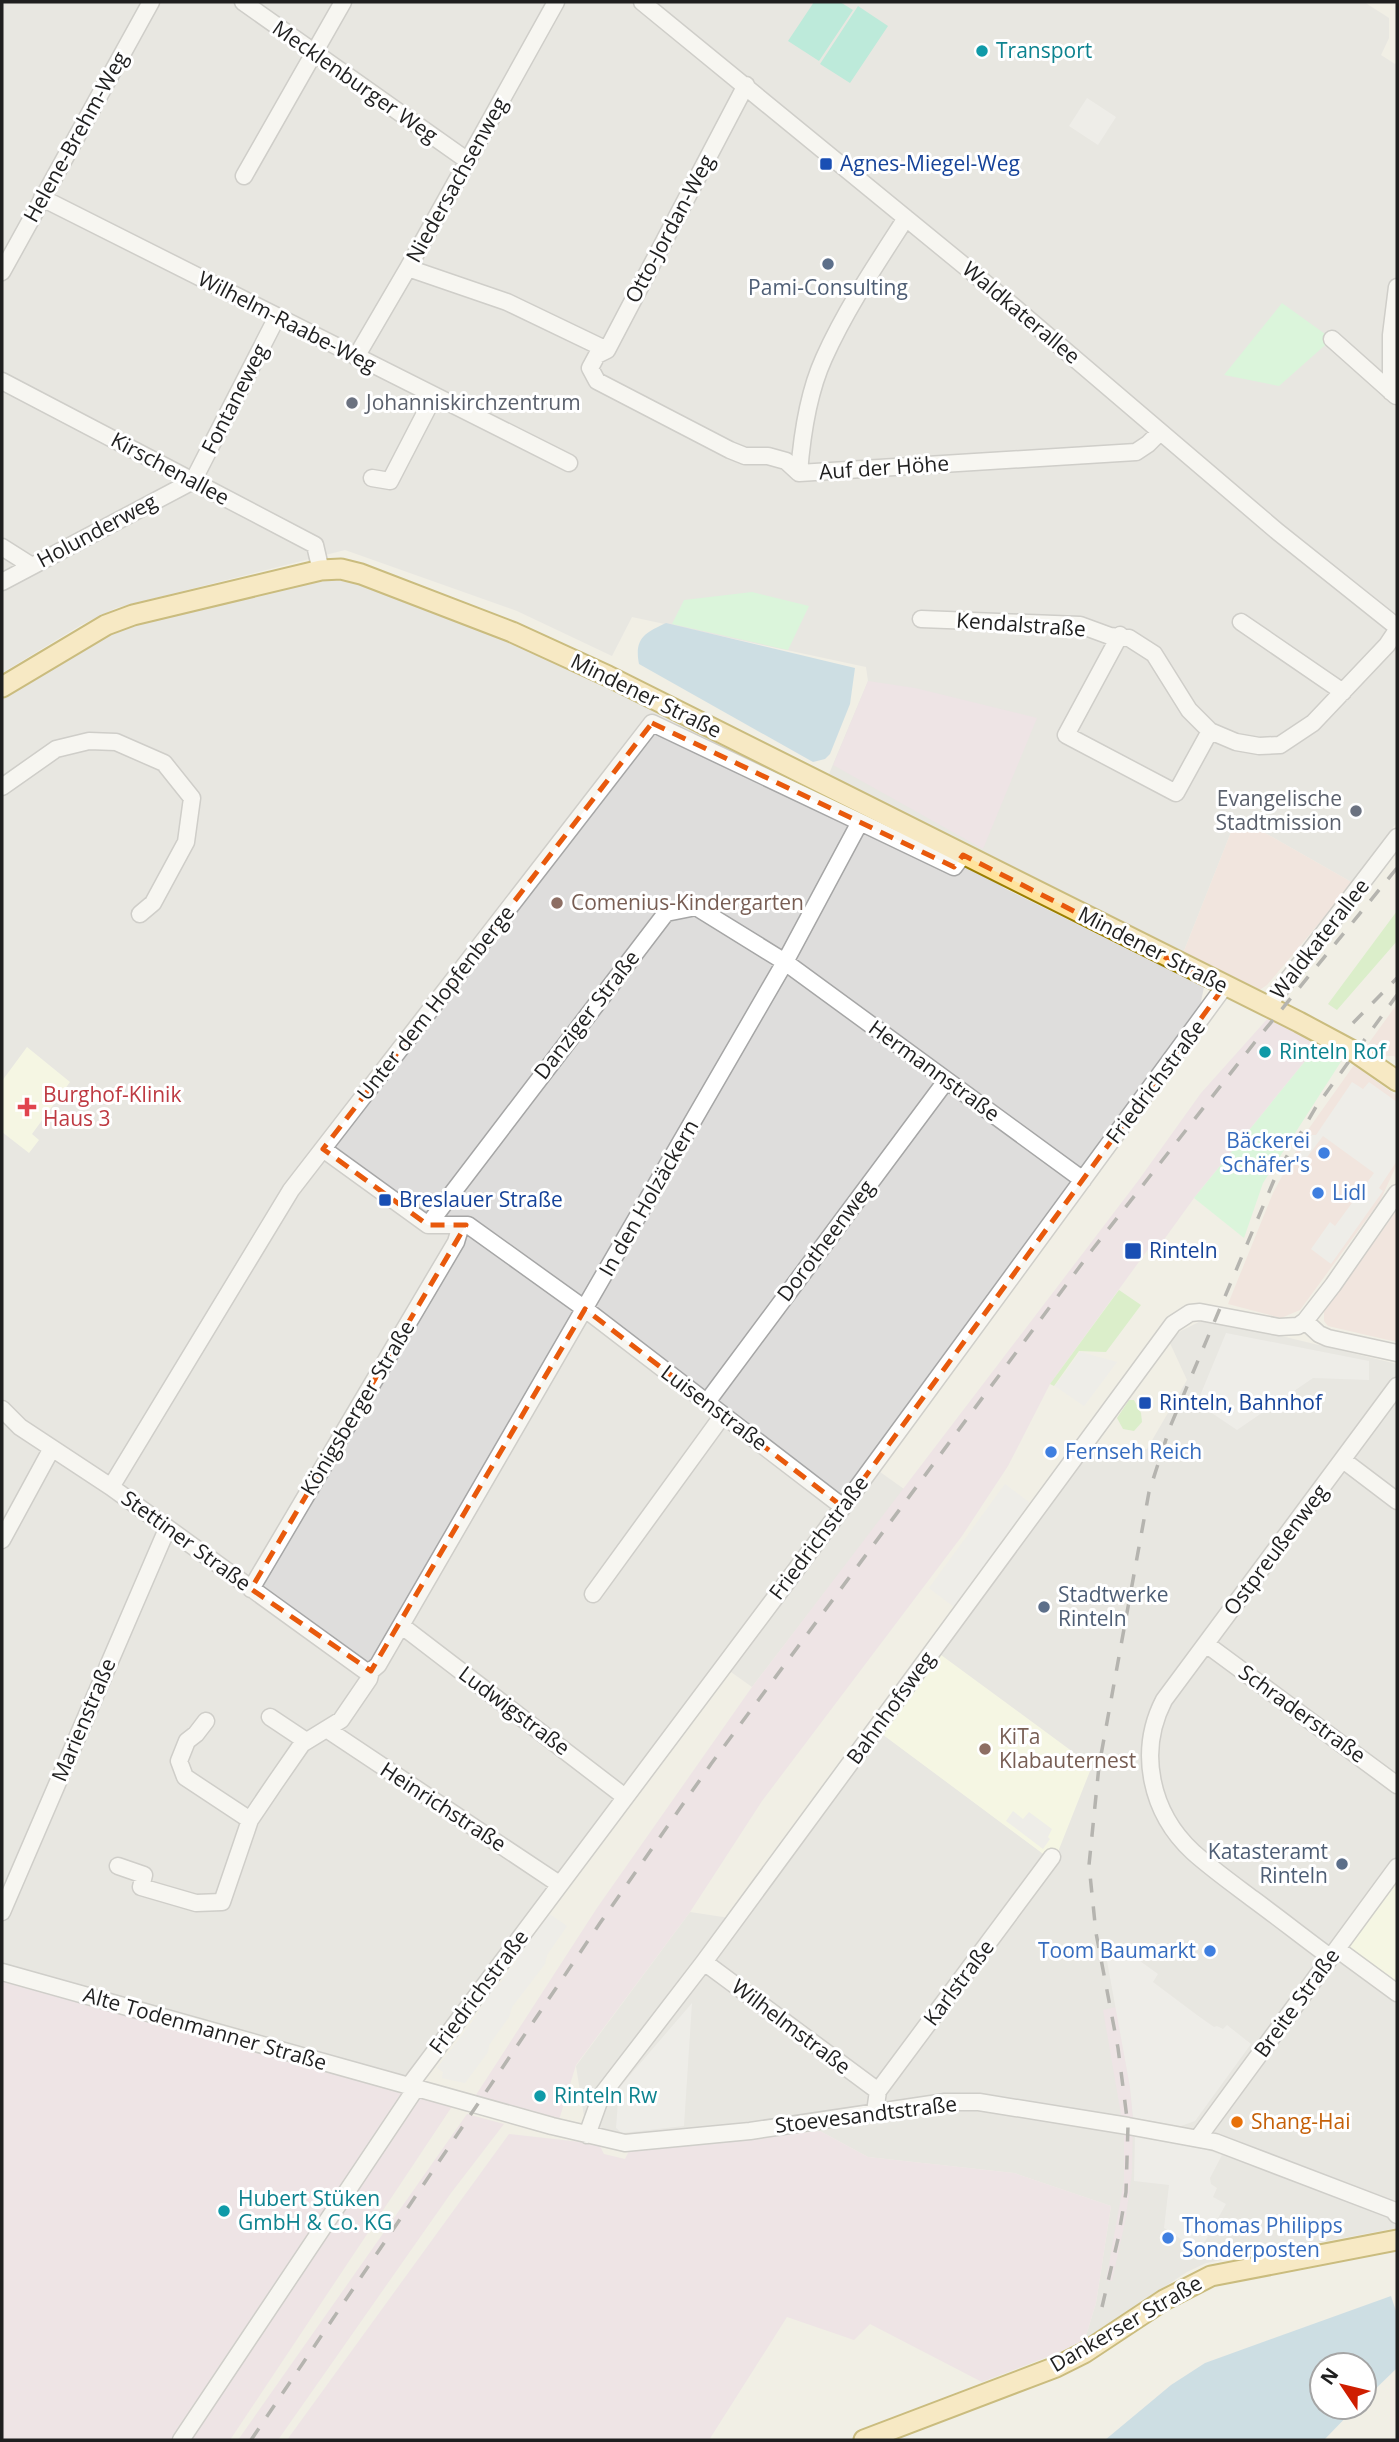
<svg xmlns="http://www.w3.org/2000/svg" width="1399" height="2442" viewBox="0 0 1399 2442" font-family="'Open Sans',sans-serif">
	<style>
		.residential { fill: #dedddc }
		.commercial { fill: #f2d9d4 }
		.industrial { fill: #ead7e4 }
		.education { fill: #faffe0 }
		.grass { fill: #c0eea8 }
		.park { fill: #c0fdce }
		.pitch { fill: #7ee5cc }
		.parking { fill: #ebebeb }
		.water { fill: #a3cae1 }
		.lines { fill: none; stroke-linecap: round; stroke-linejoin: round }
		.minor-casing { stroke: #a6a6a6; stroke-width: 19 }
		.major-casing { stroke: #9b7e00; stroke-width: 23 }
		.minor { stroke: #fff; stroke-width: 16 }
		.major { stroke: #ffe39c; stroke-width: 19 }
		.rail { stroke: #6d6d6d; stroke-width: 3.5; stroke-dasharray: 14 14; stroke-linecap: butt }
		.marked { fill: none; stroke: #e8590c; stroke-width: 5; stroke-dasharray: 14 9; stroke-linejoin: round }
		.culture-dot { fill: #0f9aa8; stroke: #fff; stroke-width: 2.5 }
		.transit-dot { fill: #1a4fb4; stroke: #fff; stroke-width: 2.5 }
		.service-dot { fill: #5c6f8a; stroke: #fff; stroke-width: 2.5 }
		.worship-dot { fill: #6b7280; stroke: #fff; stroke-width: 2.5 }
		.education-dot { fill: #8d6e63; stroke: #fff; stroke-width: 2.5 }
		.health-dot { fill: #e0444e; stroke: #fff; stroke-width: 2.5 }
		.shop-dot { fill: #3f7fe0; stroke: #fff; stroke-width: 2.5 }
		.food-dot { fill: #e8710a; stroke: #fff; stroke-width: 2.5 }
		.labels { text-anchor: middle; stroke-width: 6; stroke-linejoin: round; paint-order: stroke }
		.culture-label { font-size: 21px; fill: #0d838f; stroke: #fff; text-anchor: start }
		.street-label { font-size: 21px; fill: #1f1f1f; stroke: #fff }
		.transit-label { font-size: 21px; fill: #164399; stroke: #fff; text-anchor: start }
		.service-label { font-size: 21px; fill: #4e5e75; stroke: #fff }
		.worship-label { font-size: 21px; fill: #5b616d; stroke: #fff; text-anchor: start }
		.education-label { font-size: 21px; fill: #785e54; stroke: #fff; text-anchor: start }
		.health-label { font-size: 21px; fill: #be3a42; stroke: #fff; text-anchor: start }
		.shop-label { font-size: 21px; fill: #366cbe; stroke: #fff; text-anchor: start }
		.food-label { font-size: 21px; fill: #c56008; stroke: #fff; text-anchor: start }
	</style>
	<rect width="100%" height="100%" fill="#f1efe5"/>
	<path class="residential" d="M2 2H1364L1389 18V38L1381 55 1395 64 1397 62V822L1353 883 1237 817 1182 956 1012 871 829 774 868 681 866 667 632 617 612 656 517 611 345 550 116 608 81 625 2 673Z
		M322 578 378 587 509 639 605 682 989 876 1004 888 1204 987 1199 1011 873 1467 904 1489 752 1687 724 1667 409 2086 2 1972V695L93 641 122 628Z
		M1201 1321H1219L1397 1364V2228L1206 2263 1187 2272 1085 2339 1096 2303 1111 2206 1014 2173 868 2157 820 2131 625 2143 587 2135 576 2066 690 1912 736 1919 878 1731 1053 1861 937 1652 1090 1449 1099 1443 1128 1452 1147 1449 1187 1380 1169 1341 1181 1331Z"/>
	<path class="commercial" d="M1237 817 1353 883 1267 985 1261 989H1254L1182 956Z
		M1397 1004V1059L1394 1056H1383L1366 1047Z
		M1354 1065 1397 1096V1164L1380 1201 1300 1310 1281 1318 1228 1304 1273 1193 1305 1134Z
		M1397 1210V1342L1328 1326 1324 1321V1312Z"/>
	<path class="industrial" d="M868 681 915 688 1037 718 983 849 833 765Z
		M1269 1017 1319 1044 1194 1198 1155 1252 1149 1248 1050 1384 1008 1466 962 1536 762 1801 690 1912 576 2065 558 2123 474 2098 597 1908 752 1687 1138 1181 1201 1093Z
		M2 1979 453 2105 230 2440H2Z
		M1116 2007 1130 2087 1133 2118 1132 2173 1125 2222 1112 2281 1106 2280 1124 2181V2132L1103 2010Z
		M467 2114 504 2124 451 2193 278 2440H238Z
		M820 2131 868 2157 1014 2173 1111 2206 1096 2303 1085 2339 1060 2352 982 2382 870 2324 854 2340 787 2317 709 2440H287L509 2134 599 2144 604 2154 625 2159 629 2151Z"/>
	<path class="education" d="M27 1047 70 1082 32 1134 39 1140 29 1153 2 1132V1081Z
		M937 1652 1092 1766 1054 1862 878 1731Z
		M1397 1879V1986L1348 1949Z"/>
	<path class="grass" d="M1397 911V941L1337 1010 1328 1004Z
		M1119 1290 1141 1305 1106 1352 1079 1351 1054 1386 1050 1384Z
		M1129 1400H1134L1141 1413 1142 1422 1134 1431 1123 1429 1117 1418Z"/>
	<path class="park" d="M1282 303 1332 339 1279 386 1224 375Z
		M752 592 809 606 788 650 672 624 684 600Z
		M1319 1044 1344 1057 1263 1183 1244 1238 1194 1198Z"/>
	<path class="pitch" d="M814 2H840L853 10 819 61 788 41Z
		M858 6 888 26 850 83 820 64Z"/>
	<path class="parking" d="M1087 98 1116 117 1098 145 1069 126Z
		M1352 1082 1363 1089 1369 1082 1397 1102V1161L1379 1188 1383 1191 1331 1264 1311 1249 1330 1222 1335 1226 1374 1173 1323 1136 1305 1160 1298 1156 1310 1135H1316Z
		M1226 1333 1369 1361V1380L1313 1378 1237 1430 1197 1403Z
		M1080 1352 1117 1362 1084 1406 1055 1386Z
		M1005 1484 1030 1503 954 1607 929 1588Z
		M1013 1811 1023 1819 1029 1812 1052 1829 1048 1837 1050 1839 1043 1849 1006 1821Z
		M548 1913 567 1926 547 1955 545 1964 512 2007 509 2017 489 2045 488 2052 465 2083 442 2078 443 2072 437 2068 475 2018 493 1988 501 1982 518 1959 519 1952Z
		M1115 1943 1158 1974 1153 1982 1197 2015 1214 2027 1217 2026 1223 2029 1227 2025 1251 2044 1195 2121 1181 2126 1133 2118 1130 2087 1105 1950Z
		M692 2003 684 2126 622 2133 616 2128 619 2088Z
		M1135 2134 1192 2145 1222 2155 1210 2178 1211 2184 1217 2188 1213 2197 1226 2204 1203 2245 1187 2243 1164 2228 1169 2185 1134 2181Z"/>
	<path class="water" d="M666 623 855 668 850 704 830 754 825 759 813 762 639 664C634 638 645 633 666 623Z
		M1391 2296 1397 2314V2368L1364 2400V2365H1322V2407H1356L1324 2440H1105L1171 2385 1205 2363Z"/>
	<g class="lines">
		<g class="minor-casing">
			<path id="minor" d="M243 2 468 161
				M642 2 1006 300 1278 532 1397 627
				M746 85 607 350 597 355 590 368 597 381 730 450 745 456H768L786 461 799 473 1136 452 1148 444 1160 432
				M244 176 343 2
				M42 198 569 463
				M408 268 507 302 607 350
				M2 272 151 2
				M1332 339 1396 396
				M356 357 408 268 556 2
				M2 381 315 545 321 571
				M1391 392V335L1397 287
				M799 473C802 434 808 393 824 358 846 309 877 263 906 218
				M372 478 390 481 434 396
				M2 547 32 566
				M2 582 193 481 277 317
				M921 619 1080 625 1110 636 1129 638 1154 654 1189 710 1210 731 1236 742 1259 746 1280 745 1313 723 1387 645 1397 630
				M1241 622 1343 692
				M1120 635 1066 735 1176 793 1210 731
				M2 787 56 749 89 741 116 742 164 763 192 798 186 842 153 903 140 914
				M1267 1007 1397 837
				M323 1149 428 1225H468L585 1309 843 1507
				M428 1225 666 913 696 907 785 962 1083 1180
				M1305 1321 1319 1334 1328 1338 1397 1353
				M707 1402 946 1081
				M2 1409 20 1427 111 1487 364 1670 371 1671
				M1343 1460 1397 1501
				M111 1487 291 1190 652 723 860 822
				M2 1540 52 1448
				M251 1589 456 1242 461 1225
				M593 1594 723 1415
				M402 1626 625 1797
				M1206 1644 1397 1785
				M270 1717 306 1741
				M206 1721 196 1734 187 1741 179 1761 185 1777 250 1820
				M328 1730 559 1884
				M118 1866 144 1875 141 1887 196 1903 222 1902 250 1820 275 1783 302 1744 341 1720 369 1679 371 1671 378 1665 785 962 860 822 954 867 963 855
				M2 1912 167 1529
				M1337 1949 1397 1993
				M1330 1957C1304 1938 1279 1918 1253 1899 1233 1884 1212 1869 1193 1852 1151 1813 1137 1752 1164 1700L1397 1386
				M704 1962 878 2091
				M2 1972 552 2126 625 2143 750 2131 945 2102H979L1128 2126 1215 2142 1393 2210 1397 2215
				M409 2086 843 1507 1224 987
				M875 2112 878 2091 1052 1857
				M587 2135 601 2096 704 1962 1173 1324 1190 1313 1200 1312 1279 1327 1298 1326 1305 1321 1333 1285 1397 1193
				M1198 2138 1397 1867
				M181 2440 416 2088"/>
		</g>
		<g class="major-casing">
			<path id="major" d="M2 687 106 625 133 615 321 570 341 569 361 574 512 632 608 676 1299 1022 1355 1052 1397 1081
				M864 2440 1056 2367 1084 2353 1164 2300 1211 2276 1397 2240"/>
		</g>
		<use href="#minor" class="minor"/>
		<use href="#major" class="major"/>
		<path class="rail" d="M1353 1023 1397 978
			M1102 2307 1118 2239 1126 2192 1128 2126 1118 2048 1096 1933 1089 1865 1099 1766 1149 1492 1170 1427 1277 1173 1316 1107 1397 995
			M251 2440 600 1923 711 1764 1092 1250 1255 1042 1397 868"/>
	</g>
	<path d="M0 0H1399V2442H0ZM652 723 954 867 963 855 1224 987 843 1507 585 1309 371 1671 251 1589 466 1225H428L323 1149Z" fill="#f1efe5" fill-opacity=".55" fill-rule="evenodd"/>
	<path class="marked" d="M652 723 954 867 963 855 1224 987 843 1507 585 1309 371 1671 251 1589 466 1225H428L323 1149Z"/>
	<g class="culture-dot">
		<circle cx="982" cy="51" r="7"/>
		<circle cx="1265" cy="1052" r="7"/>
		<circle cx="540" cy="2096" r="7"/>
		<circle cx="224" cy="2211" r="7"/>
	</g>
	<g class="transit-dot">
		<rect x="819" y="157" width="14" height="14" rx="3.5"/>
		<rect x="378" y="1193" width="14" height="14" rx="3.5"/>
		<rect x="1124" y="1242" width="18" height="18" rx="3.5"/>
		<rect x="1138" y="1396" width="14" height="14" rx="3.5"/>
	</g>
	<g class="service-dot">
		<circle cx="828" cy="264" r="7"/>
		<circle cx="1044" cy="1607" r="7"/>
		<circle cx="1342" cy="1864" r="7"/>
	</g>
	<g class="worship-dot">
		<circle cx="352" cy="403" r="7"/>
		<circle cx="1356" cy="811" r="7"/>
	</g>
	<g class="education-dot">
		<circle cx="557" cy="903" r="7"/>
		<circle cx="985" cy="1749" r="7"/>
	</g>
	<path class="health-dot" d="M23.5 1096.5h7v7h7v7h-7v7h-7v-7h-7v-7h7z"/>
	<g class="shop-dot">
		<circle cx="1324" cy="1153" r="7"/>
		<circle cx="1318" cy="1193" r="7"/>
		<circle cx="1051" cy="1452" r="7"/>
		<circle cx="1210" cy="1951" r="7"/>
		<circle cx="1168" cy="2238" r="7"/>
	</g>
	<circle class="food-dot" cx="1237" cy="2122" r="7"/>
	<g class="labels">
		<g class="culture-label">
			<text x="996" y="58">Transport</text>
			<text x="1279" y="1059">Rinteln Rof</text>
			<text x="554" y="2103">Rinteln Rw</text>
			<text x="238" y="2206">Hubert Stüken<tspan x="238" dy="24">GmbH &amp; Co. KG</tspan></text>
		</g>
		<g class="street-label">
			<text transform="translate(355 82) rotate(35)" y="7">Mecklenburger Weg</text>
			<text transform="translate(76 137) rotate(-61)" y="7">Helene-Brehm-Weg</text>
			<text transform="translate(457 180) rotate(-61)" y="7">Niedersachsenweg</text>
			<text transform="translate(670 229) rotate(-62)" y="7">Otto-Jordan-Weg</text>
			<text transform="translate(1021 313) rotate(40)" y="7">Waldkaterallee</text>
			<text transform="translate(287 322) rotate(27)" y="7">Wilhelm-Raabe-Weg</text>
			<text transform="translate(235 399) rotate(-63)" y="7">Fontaneweg</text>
			<text transform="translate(884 468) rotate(-4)" y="7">Auf der Höhe</text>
			<text transform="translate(170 469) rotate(28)" y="7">Kirschenallee</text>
			<text transform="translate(97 531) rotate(-28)" y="7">Holunderweg</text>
			<text transform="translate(1021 625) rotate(4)" y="7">Kendalstraße</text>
			<text transform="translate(646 696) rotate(26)" y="7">Mindener Straße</text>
			<text transform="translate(1320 939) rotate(-52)" y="7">Waldkaterallee</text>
			<text transform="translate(1153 950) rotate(27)" y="7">Mindener Straße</text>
			<text transform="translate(436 1003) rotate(-52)" y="7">Unter dem Hopfenberge</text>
			<text transform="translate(587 1015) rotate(-52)" y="7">Danziger Straße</text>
			<text transform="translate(934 1071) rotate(36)" y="7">Hermannstraße</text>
			<text transform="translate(1156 1082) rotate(-53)" y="7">Friedrichstraße</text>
			<text transform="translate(649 1198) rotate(-60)" y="7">In den Holzäckern</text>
			<text transform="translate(826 1241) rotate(-53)" y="7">Dorotheenweg</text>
			<text transform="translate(358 1408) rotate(-59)" y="7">Königsberger Straße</text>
			<text transform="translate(714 1408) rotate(37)" y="7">Luisenstraße</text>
			<text transform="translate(819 1538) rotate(-53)" y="7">Friedrichstraße</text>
			<text transform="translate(186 1541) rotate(36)" y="7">Stettiner Straße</text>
			<text transform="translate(1276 1550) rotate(-53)" y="7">Ostpreußenweg</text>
			<text transform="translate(891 1708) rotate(-54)" y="7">Bahnhofsweg</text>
			<text transform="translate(514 1711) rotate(37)" y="7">Ludwigstraße</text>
			<text transform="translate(1302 1714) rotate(36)" y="7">Schraderstraße</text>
			<text transform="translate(84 1720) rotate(-67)" y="7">Marienstraße</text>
			<text transform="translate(443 1807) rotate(33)" y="7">Heinrichstraße</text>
			<text transform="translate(959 1983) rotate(-53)" y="7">Karlstraße</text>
			<text transform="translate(479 1992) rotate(-53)" y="7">Friedrichstraße</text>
			<text transform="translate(1297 2003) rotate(-54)" y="7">Breite Straße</text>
			<text transform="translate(791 2027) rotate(37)" y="7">Wilhelmstraße</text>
			<text transform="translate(205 2029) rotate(16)" y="7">Alte Todenmanner Straße</text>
			<text transform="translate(866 2115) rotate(-7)" y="7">Stoevesandtstraße</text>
			<text transform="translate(1126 2324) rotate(-30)" y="7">Dankerser Straße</text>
		</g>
		<g class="transit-label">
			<text x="840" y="171">Agnes-Miegel-Weg</text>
			<text x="399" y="1207">Breslauer Straße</text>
			<text x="1149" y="1258">Rinteln</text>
			<text x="1159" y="1410">Rinteln, Bahnhof</text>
		</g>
		<g class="service-label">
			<text x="828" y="295">Pami-Consulting</text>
			<text x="1058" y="1602" text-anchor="start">Stadtwerke<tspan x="1058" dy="24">Rinteln</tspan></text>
			<text x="1328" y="1859" text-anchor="end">Katasteramt<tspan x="1328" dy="24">Rinteln</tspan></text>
		</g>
		<g class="worship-label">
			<text x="366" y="410">Johanniskirchzentrum</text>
			<text x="1342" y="806" text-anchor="end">Evangelische<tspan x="1342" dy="24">Stadtmission</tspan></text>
		</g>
		<g class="education-label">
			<text x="571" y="910">Comenius-Kindergarten</text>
			<text x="999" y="1744">KiTa<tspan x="999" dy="24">Klabauternest</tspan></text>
		</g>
		<g class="health-label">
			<text x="43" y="1102">Burghof-Klinik<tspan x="43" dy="24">Haus 3</tspan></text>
		</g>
		<g class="shop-label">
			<text x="1310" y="1148" text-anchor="end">Bäckerei<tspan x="1310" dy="24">Schäfer's</tspan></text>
			<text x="1332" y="1200">Lidl</text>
			<text x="1065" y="1459">Fernseh Reich</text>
			<text x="1196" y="1958" text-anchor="end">Toom Baumarkt</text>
			<text x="1182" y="2233">Thomas Philipps<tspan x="1182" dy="24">Sonderposten</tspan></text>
		</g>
		<g class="food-label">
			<text x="1251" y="2129">Shang-Hai</text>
		</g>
	</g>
	<rect width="1399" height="2442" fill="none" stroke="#1f1f1f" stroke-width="7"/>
	<g transform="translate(1343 2386) rotate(305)"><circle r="33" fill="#ffffff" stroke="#a5a5a5" stroke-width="2"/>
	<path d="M0-5L12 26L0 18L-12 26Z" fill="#cf1e00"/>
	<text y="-10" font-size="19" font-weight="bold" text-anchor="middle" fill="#1f1f1f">N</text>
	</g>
</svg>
